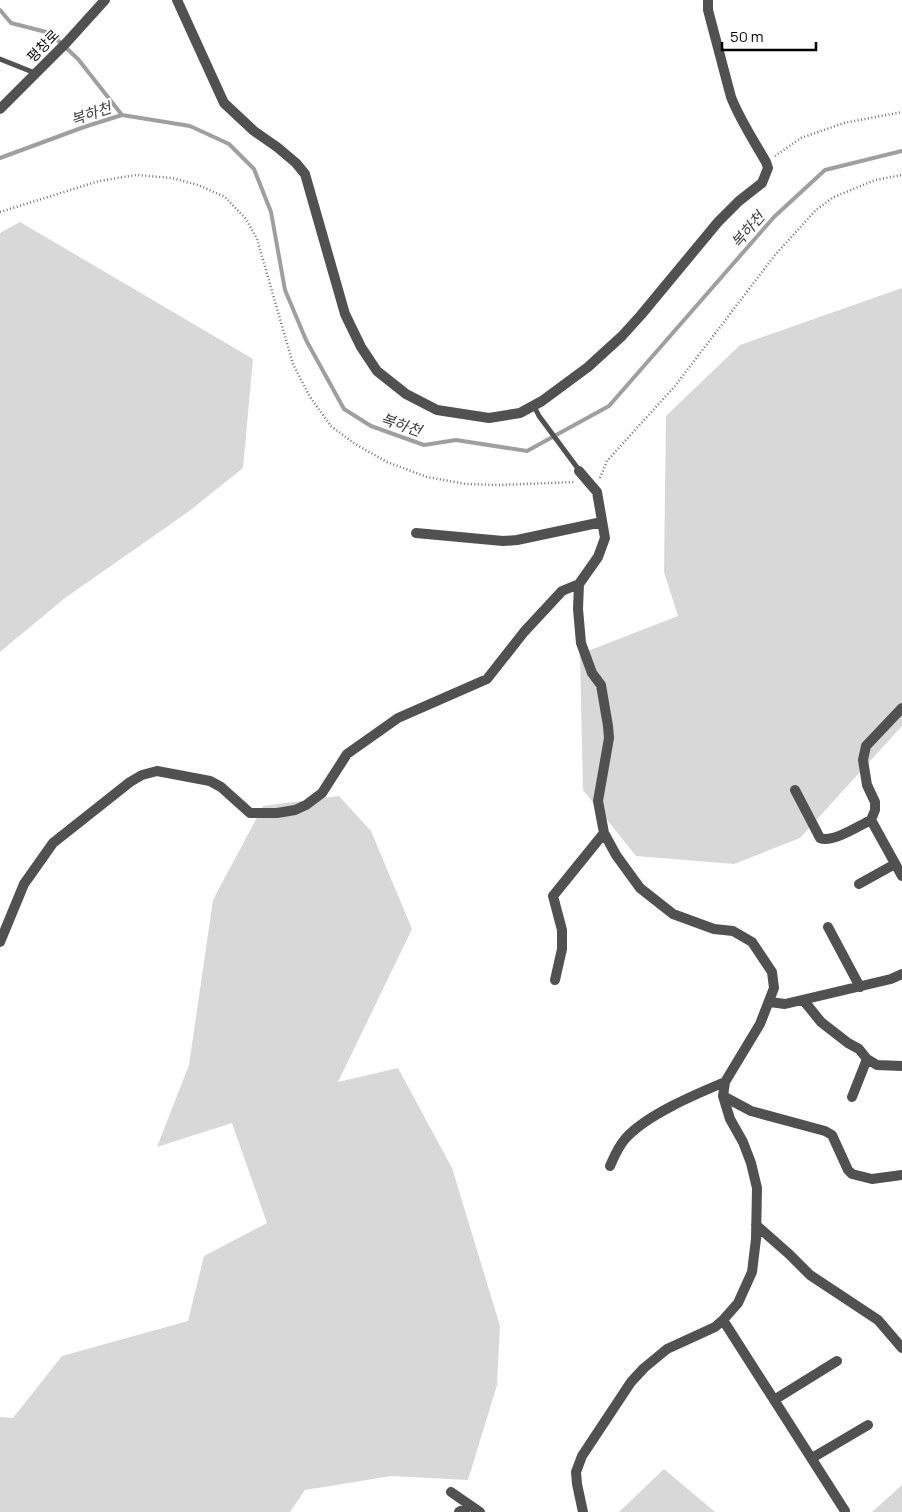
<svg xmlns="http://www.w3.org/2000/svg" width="902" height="1512" viewBox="0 0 902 1512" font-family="Manrope,'Noto Sans KR',sans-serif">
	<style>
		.green { fill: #d8d8d8 }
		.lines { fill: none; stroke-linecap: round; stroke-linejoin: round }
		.stream { stroke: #9f9f9f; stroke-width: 4 }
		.path { stroke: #737373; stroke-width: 2.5; stroke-dasharray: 1 2.5; stroke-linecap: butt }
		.service { stroke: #515151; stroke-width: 5 }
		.minor { stroke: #515151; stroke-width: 10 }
		.tertiary { stroke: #515151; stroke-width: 10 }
		.labels { text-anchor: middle; stroke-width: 4; stroke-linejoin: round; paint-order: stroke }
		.street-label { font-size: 14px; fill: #000; stroke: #fff }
		.water-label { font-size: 15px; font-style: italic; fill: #404040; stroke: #fff }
	</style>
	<rect width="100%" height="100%" fill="#fff"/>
	<path class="green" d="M20 222 253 359 243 468 188 512 65 598 0 652V233Z
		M902 288V726L800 838 734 864 636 856 583 790 580 654 678 616 664 572 666 416 740 345Z
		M339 796 371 831 412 929 338 1082 398 1068 452 1168 500 1326 497 1385 468 1480 391 1476 305 1490 290 1512H0V1417L13 1418 62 1356 188 1321 204 1256 267 1223 232 1123 157 1147 189 1065 213 900 263 806Z
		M664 1469 715 1512H619Z
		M902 1485V1512H872Z"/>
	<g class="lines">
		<path class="stream" d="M0 10 11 23 50 33 78 59 122 115
			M0 158 84 127 122 115 190 126 229 144 254 169 271 212 285 290 306 340 344 409 371 426 424 445 456 440 527 451 609 406 774 217 825 170 902 151"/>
		<path class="path" d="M775 156 801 138 844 123 902 112
			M0 212 99 181 136 175 172 178 198 185 225 197 246 219 257 239 293 364 310 397 331 426 355 444 387 462 427 477 466 484 500 485 574 482
			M600 478 607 461 675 386 775 255 816 210 832 198 875 180 902 175"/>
		<path class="service" d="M0 59 35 73
			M534 406 539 416 579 470"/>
		<path class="minor" d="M177 0 224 103 254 131 277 147 296 163 305 174 345 314 361 347 377 371 406 394 437 410 489 418 520 413 542 401 588 367 622 336 641 315 718 222 739 201 762 183 768 168 766 162C754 141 740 120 731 97L708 10V0
			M579 471 597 492 605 538 598 557 579 584 578 609 581 643 592 673 601 685 608 726 609 738 598 801 604 833 616 855 640 888 673 914 714 929 733 931 752 942 772 972 774 988 760 1024 725 1082 723 1096 730 1119 743 1142 751 1163 757 1188 756 1239 752 1272 738 1303 723 1320 715 1327 667 1349 644 1368 631 1382 582 1456 576 1472 577 1484 583 1512
			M416 533 503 541 517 540 602 522
			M795 790 820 838C833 843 858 826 871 820L875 810V802L867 785 863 760 866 746 902 708
			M871 820 902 876
			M859 884 895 864
			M828 927 860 987
			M0 942 24 884 53 843 130 782 142 775 157 771 210 781 221 787 250 813H277L295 810 306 805 322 793 347 754 398 718 487 679 524 632 562 591 579 584
			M555 980 562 949V930L553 896 604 833
			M804 1001 821 1022 848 1043 859 1049 867 1059 877 1065 902 1066
			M770 1002 785 1004 891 979 902 974
			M723 1096 751 1111 825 1131 832 1135 848 1170 852 1174 872 1179 902 1175
			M852 1097 867 1059
			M610 1166C614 1157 618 1147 625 1139 646 1115 696 1094 725 1082
			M756 1225 789 1254 810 1275 878 1320 902 1348
			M723 1320 845 1511
			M774 1400 837 1361
			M812 1458 868 1425
			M451 1492 480 1512
			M459 1512 470 1506"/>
		<path class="tertiary" d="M0 109 67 42 105 0"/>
	</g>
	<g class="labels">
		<g class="street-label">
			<text transform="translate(43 46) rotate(-46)" y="5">평창로</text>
		</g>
		<g class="water-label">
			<text transform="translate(91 114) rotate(-19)" y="5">복하천</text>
			<text transform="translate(748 230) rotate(-49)" y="5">복하천</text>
			<text transform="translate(401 425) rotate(19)" y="5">복하천</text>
		</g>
	</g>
	<path d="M722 42v8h94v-8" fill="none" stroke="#000000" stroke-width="2.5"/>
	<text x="730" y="42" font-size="15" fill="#000000" stroke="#ffffff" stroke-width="4" paint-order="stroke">50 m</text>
</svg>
